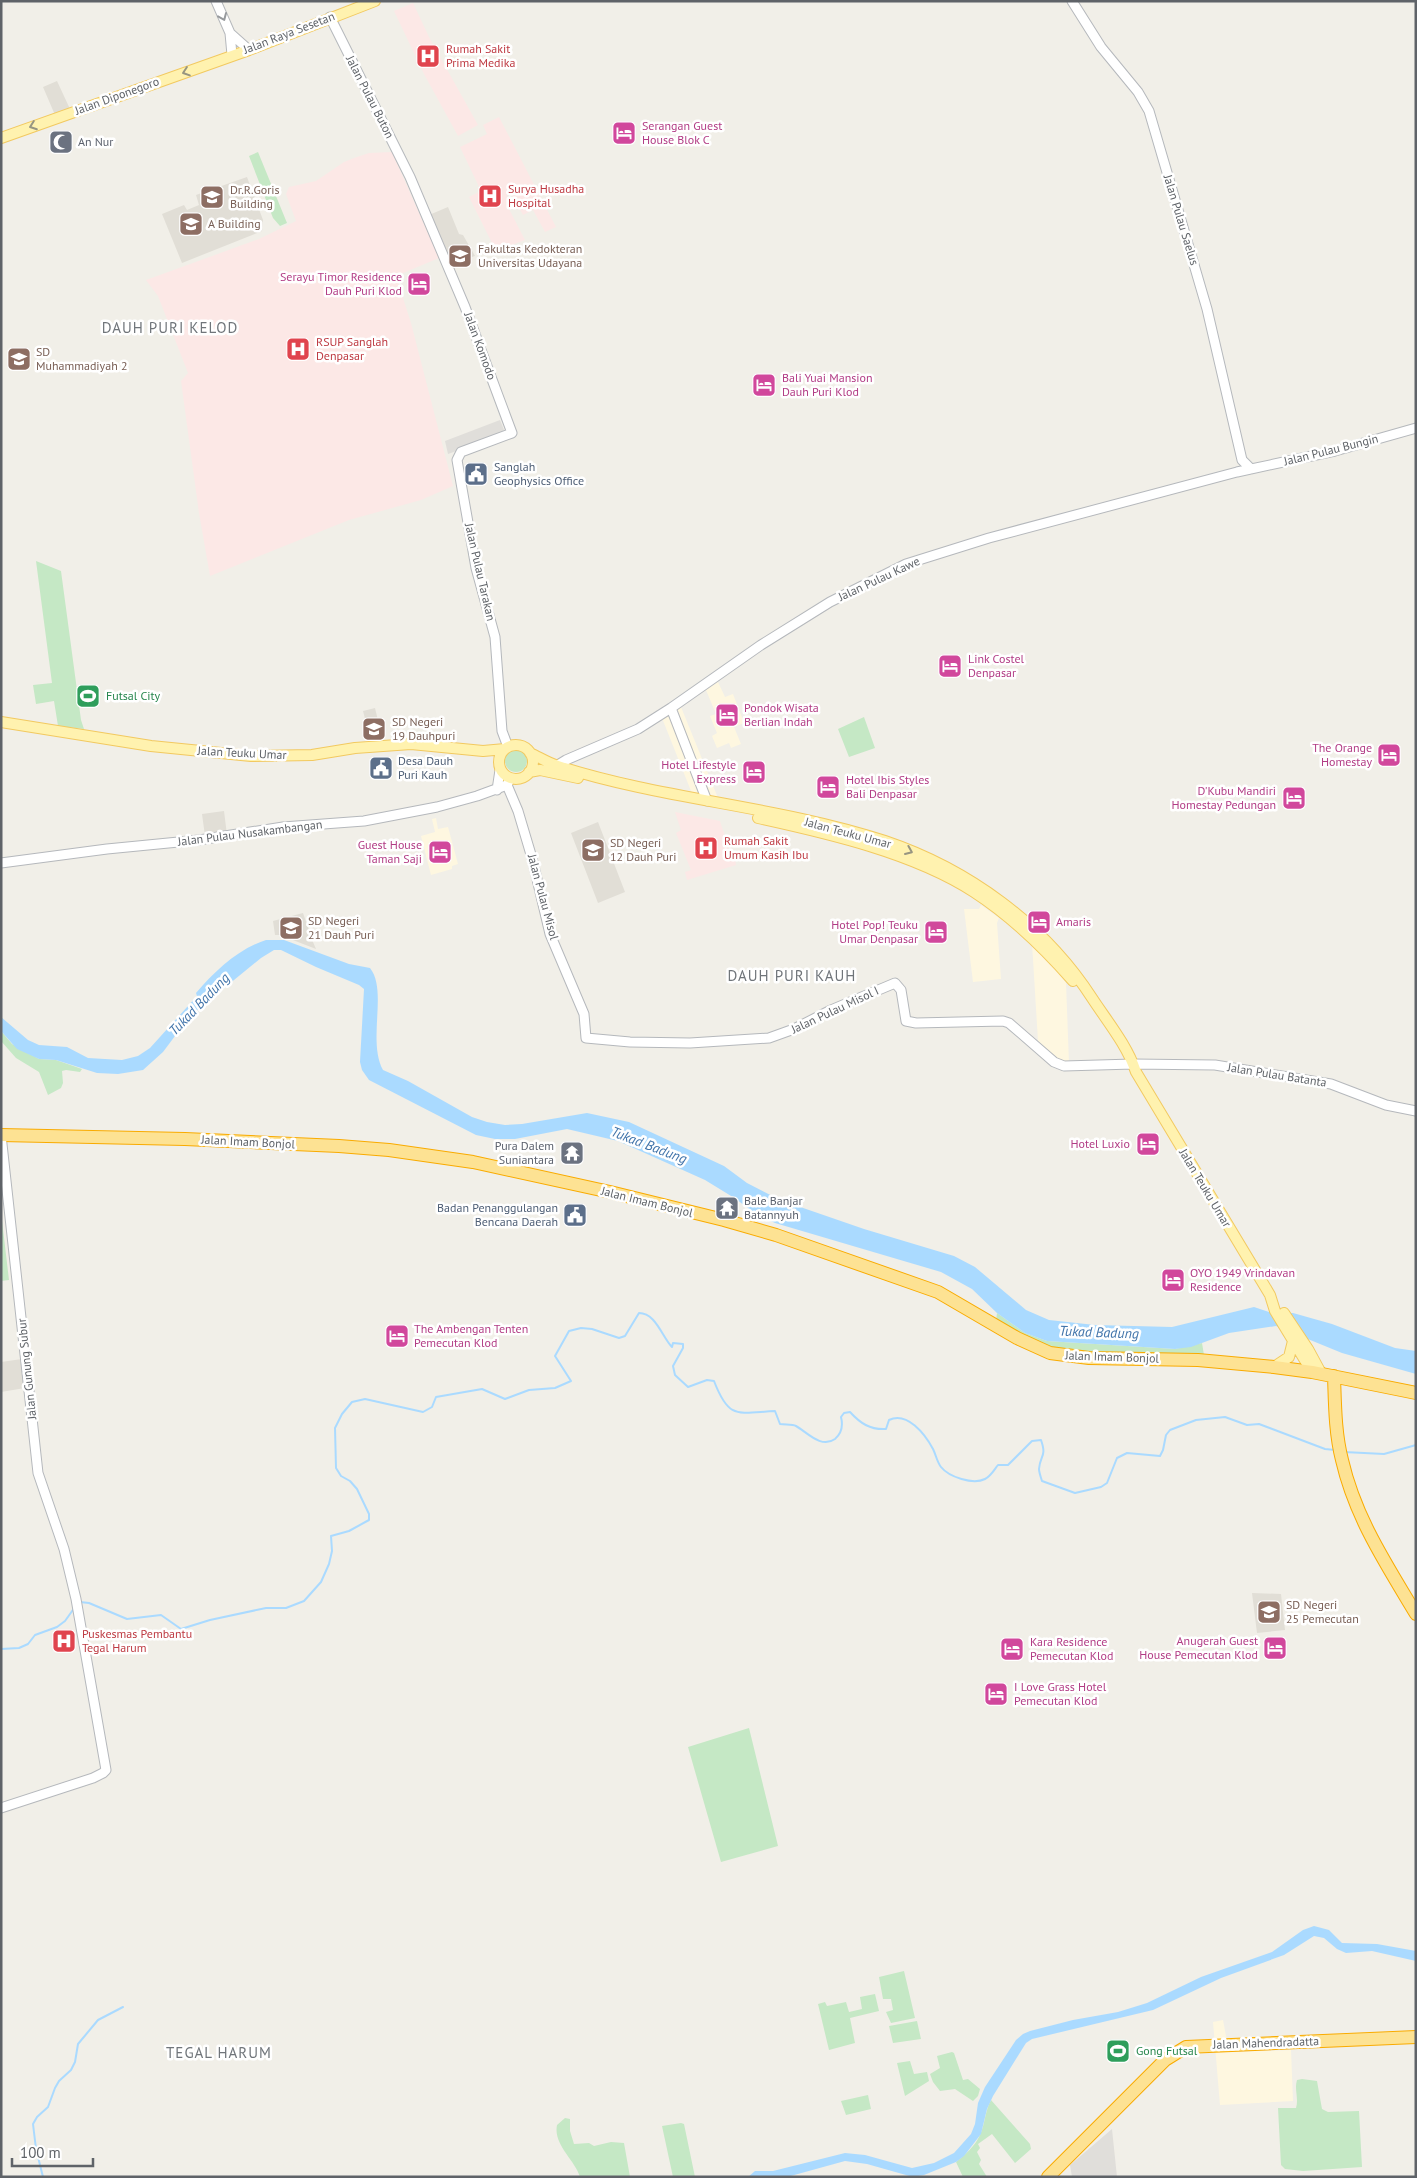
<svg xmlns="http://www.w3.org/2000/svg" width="1417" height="2178" viewBox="0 0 1417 2178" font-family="'PT Sans',sans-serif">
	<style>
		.commercial { fill: #fef7e0 }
		.industrial { fill: #e0deda }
		.education { fill: #e1ded6 }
		.medical { fill: #fce8e6 }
		.green { fill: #c5e8c5 }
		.water { fill: #aadaff }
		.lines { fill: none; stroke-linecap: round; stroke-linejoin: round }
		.stream { stroke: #aadaff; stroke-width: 2 }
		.minor-casing { stroke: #b5b8bc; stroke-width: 11 }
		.major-casing { stroke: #f2c960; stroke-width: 12 }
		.highway-casing { stroke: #f9ab00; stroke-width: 14 }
		.minor { stroke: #fff; stroke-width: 9 }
		.major { stroke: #fff2af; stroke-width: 10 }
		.highway { stroke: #fde293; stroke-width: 12 }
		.oneway { stroke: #979a9d }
		.oneway2 { stroke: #979581 }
		.labels { text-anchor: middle; stroke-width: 5; stroke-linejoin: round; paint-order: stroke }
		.street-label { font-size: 12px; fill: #5f6368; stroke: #fff }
		.health-label { font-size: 12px; fill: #be3a42; stroke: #fff; text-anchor: start }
		.hotel-label { font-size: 12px; fill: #b23c85; stroke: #fff; text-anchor: start }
		.worship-label { font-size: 12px; fill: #5b616d; stroke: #fff; text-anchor: start }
		.education-label { font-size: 12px; fill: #785e54; stroke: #fff; text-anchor: start }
		.service-label { font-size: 12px; fill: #4e5e75; stroke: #fff; text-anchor: start }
		.leisure-label { font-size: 12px; fill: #27864d; stroke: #fff; text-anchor: start }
		.water-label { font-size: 14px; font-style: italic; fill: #4174aa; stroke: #fff }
		.quarter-label { font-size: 15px; letter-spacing: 1px; fill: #70757a; stroke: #fff }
	</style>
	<rect width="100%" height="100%" fill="#f1efe8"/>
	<path class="commercial" d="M718 682 725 697 733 694 744 723 734 727 741 744 731 748 729 743 717 748 712 736 717 733 710 716 716 714 706 690Z
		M681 707 720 803 694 796 691 791 662 718Z
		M436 818 438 829 448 827 458 864 452 866V869L431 875 421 836 435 832 432 819Z
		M981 905 999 918 997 923 1001 979 973 982 964 909H979Z
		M1032 943 1049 958 1066 983 1069 1063 1062 1062 1039 1044 1038 1041Z
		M1223 2020 1229 2052 1291 2050 1293 2101 1220 2105 1213 2022Z"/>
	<path class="industrial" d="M500 420 504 430 501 435 448 454 445 441Z
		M1112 2129 1117 2177H1072L1070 2165Z"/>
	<path class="education" d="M57 81 70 109 55 115 43 87Z
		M247 177 263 220 262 231 182 263 162 214 184 205 187 210 199 205 196 195Z
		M448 207 459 234 463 235 475 256 450 264 429 215Z
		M375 708 383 741 371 742 363 711Z
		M224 811 227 835 205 836 202 814Z
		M598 822 625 892 598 903 571 833Z
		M303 913 313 942 316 949 280 935H275L273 921Z
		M22 1359 25 1388 1 1392V1362Z
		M1252 1593 1281 1594 1285 1630 1257 1633Z"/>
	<path class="medical" d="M413 3 429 37 478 125 458 136 424 74 394 11Z
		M499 117 556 227 545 232 533 210 523 215 510 192 507 194 509 201 506 203 525 240 496 251 469 197 481 191 460 147 487 134 483 125Z
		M392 152 439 258 396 276 411 323 453 486 421 500 349 520 210 576 199 513 181 381 188 373 158 296 146 280 259 239 296 221 286 194 289 187 316 181 344 162 354 158 369 153Z
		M675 812 720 821 732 858H735L736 865 687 880 685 872 691 870 676 833 681 830Z"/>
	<path class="green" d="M258 152 287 223 280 226 273 218 249 156Z
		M36 561 61 571 81 720 84 729 58 726 54 701 36 704 33 685 52 683Z
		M864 717 875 748 849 757 838 729Z
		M505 761a11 11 0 1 1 22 0a11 11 0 1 1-22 0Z
		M1 1031 12 1044 39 1059 56 1060 82 1069 80 1072 66 1070 62 1071 63 1083 61 1088 48 1095 39 1072 16 1058 1 1041Z
		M1 1212 9 1280 1 1281Z
		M997 1313 1025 1333 1047 1341 1175 1349 1202 1343 1204 1355 1086 1354 1039 1346 996 1321Z
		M749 1728 778 1846 721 1862 688 1747Z
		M904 1971 915 2018 891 2023 886 2012 893 2010 891 1999H883L879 1977Z
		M875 1994 879 2011 850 2018 855 2043 829 2050 818 2004 825 2002 827 2006 846 2002 849 2012 862 2009 860 1997Z
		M917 2021 921 2039 893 2043 889 2026Z
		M952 2052 954 2053 963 2080 968 2079 980 2089 978 2096 973 2101 955 2089 940 2091 933 2082 930 2074 940 2068 937 2056Z
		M910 2061 914 2074 927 2072 929 2081 905 2096 897 2063Z
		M1302 2079 1317 2081 1322 2109 1328 2112 1359 2111 1362 2167 1303 2171 1285 2169 1281 2165 1278 2108H1296C1299 2099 1294 2089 1297 2080Z
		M868 2095 871 2109 846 2115 841 2101Z
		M991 2100 1030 2144 1031 2149 1015 2163 992 2134 978 2144 980 2148 977 2152 981 2160 979 2164 987 2177H963L956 2162C965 2155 975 2146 980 2135 985 2124 985 2111 991 2100Z
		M565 2118 570 2119V2131L574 2144 589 2143 594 2146 611 2142 624 2143 630 2177H580C575 2160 553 2145 557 2125Z
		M681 2123 684 2124 695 2177H673L662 2126Z"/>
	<path class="water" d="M266 940H284L349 964 370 968C388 991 367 1040 383 1070L408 1081 472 1117 487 1122 505 1125 522 1124 587 1113 629 1122 724 1166 747 1183 780 1200 864 1229 954 1256 975 1267 1026 1310 1049 1320 1095 1325 1172 1327 1254 1307 1269 1312 1293 1313 1332 1324 1395 1348 1416 1351V1374L1342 1353 1276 1326 1229 1333 1191 1347 1175 1349 1047 1341 1025 1333 997 1313 972 1289 941 1272 775 1223 754 1213 736 1199 705 1180 618 1141 567 1129 515 1139H495L476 1135 369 1080 362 1070 360 1062 364 989 359 985 316 967 281 950H274L261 958 190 1016 163 1052 143 1070 118 1074 97 1073 56 1060 39 1059 17 1049 1 1031V1017L28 1040 39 1045 67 1047 88 1058 122 1060 138 1056 150 1048 197 996 196 993C215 971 238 949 266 940Z
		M1314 1926 1329 1930 1342 1943 1377 1944 1416 1951V1961L1372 1951 1346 1953 1337 1949 1324 1938 1314 1936 1284 1955 1221 1978 1153 2010 1032 2039 1026 2043 993 2096 987 2109 981 2134 964 2156 956 2162 924 2175 913 2177 867 2164 845 2161 787 2177H748L755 2171H773L845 2153 865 2155 912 2168 934 2163 954 2153 971 2134 975 2124 978 2103 985 2087 1016 2040 1023 2034 1030 2031 1073 2020 1118 2012 1147 2003 1201 1977 1272 1952 1303 1930Z"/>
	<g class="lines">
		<path class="stream" d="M1344 1452 1384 1454 1416 1445
			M80 1602 89 1603 127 1619 161 1615 181 1629 210 1620 266 1608H286L304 1601 321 1582 329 1564 332 1551 331 1536 349 1531 369 1520V1514L357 1489 350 1481 341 1476 336 1468 335 1428 342 1414 352 1402 365 1399 423 1412 432 1407 436 1397 482 1389 505 1399 529 1390 555 1388 571 1381 555 1356 569 1331 581 1328 592 1329 619 1338 625 1336 639 1313C656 1313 662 1337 672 1347L673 1343 683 1344V1348L673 1366 675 1375 688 1387 707 1380 714 1381C729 1420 737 1413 775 1411L780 1424C785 1425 792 1424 796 1426 807 1432 821 1449 835 1439 842 1433 843 1425 841 1417L844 1413 850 1412C860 1423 870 1430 886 1429L889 1420C907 1411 925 1434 933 1449 936 1455 937 1462 941 1467 949 1477 973 1485 985 1479 991 1476 994 1470 998 1465H1008L1032 1441 1041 1440C1047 1457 1040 1455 1039 1469 1039 1472 1041 1478 1042 1481L1075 1493 1101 1487 1107 1483 1117 1458 1127 1453 1160 1456 1163 1450 1166 1435 1170 1430 1196 1420 1225 1417 1247 1425 1259 1424 1325 1449 1335 1450
			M1 1649 19 1648 28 1644 35 1635 57 1627 65 1621 75 1607
			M43 2177 36 2149 33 2124 37 2117 48 2107 55 2088 59 2081 71 2070 75 2062 78 2044 98 2020 123 2007"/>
		<g class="minor-casing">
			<path id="minor" d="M216 1 230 33 232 55
				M1072 1 1101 47 1138 92 1149 111 1207 309 1242 460 1251 469
				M330 17 410 177 465 307 512 433 461 452 457 460 476 568 495 637 502 731 508 747
				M230 33 249 50
				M671 708 707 801
				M553 768 566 760 638 729 671 708 761 645 830 602 906 564 989 538 1237 472 1335 451 1416 428
				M507 785 518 811 532 858 550 934 584 1014 586 1038 630 1042 690 1043 769 1038 794 1029 831 1010 895 983 901 990 906 1021 916 1023 1003 1021 1009 1023 1054 1062 1064 1066 1133 1064 1215 1065 1331 1084 1386 1105 1416 1111
				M497 790 500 770
				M1 863 107 849 199 840 283 827 364 821 437 807 477 796 507 785 510 779
				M1 1808 93 1778 103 1773 106 1770 76 1599 64 1549 38 1473 1 1135"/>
		</g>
		<g class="major-casing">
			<path id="major" d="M1 138 249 50 375 1
				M1 722 151 746 251 756 312 755 355 748 411 744 483 751 505 749
				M499 762a17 17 0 1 1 34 0a17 17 0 1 1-34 0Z
				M530 753C539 757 548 763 558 766 664 800 778 806 885 841 968 869 1044 924 1092 998 1107 1021 1127 1045 1136 1072L1270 1295 1275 1311 1312 1372
				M529 772 540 770 578 778
				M758 818C827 833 914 853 974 892 1011 916 1044 948 1073 981
				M1284 1313 1308 1349 1321 1373
				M1274 1367 1289 1357 1293 1341"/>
		</g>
		<g class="highway-casing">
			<path id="highway" d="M1 1135 185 1139 339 1146 389 1150 473 1162 610 1192 724 1220 776 1235 938 1292 1017 1338 1050 1353 1089 1358 1198 1360 1274 1367 1312 1372 1416 1393
				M1334 1376C1335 1404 1335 1433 1342 1460 1355 1517 1386 1564 1416 1614
				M1048 2177 1165 2060 1186 2047 1416 2037"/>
		</g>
		<use href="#minor" class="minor"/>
		<use href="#major" class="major"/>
		<use href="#highway" class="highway"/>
	</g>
	<defs><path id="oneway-chevron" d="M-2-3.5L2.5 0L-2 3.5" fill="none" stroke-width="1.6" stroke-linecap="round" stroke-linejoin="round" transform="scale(1.25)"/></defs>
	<use class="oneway" href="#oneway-chevron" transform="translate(223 17) rotate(67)"/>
	<g class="oneway2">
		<use href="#oneway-chevron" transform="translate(186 72) rotate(161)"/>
		<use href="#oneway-chevron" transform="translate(33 126) rotate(160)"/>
		<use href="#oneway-chevron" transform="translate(909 851) rotate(23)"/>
	</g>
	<defs>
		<g id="hospital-square" transform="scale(1.25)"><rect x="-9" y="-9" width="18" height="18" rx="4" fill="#e0444e" stroke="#fff"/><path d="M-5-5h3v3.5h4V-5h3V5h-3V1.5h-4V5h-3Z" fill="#fff"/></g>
		<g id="hotel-square" transform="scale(1.25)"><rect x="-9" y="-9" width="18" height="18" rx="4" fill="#d1479c" stroke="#fff"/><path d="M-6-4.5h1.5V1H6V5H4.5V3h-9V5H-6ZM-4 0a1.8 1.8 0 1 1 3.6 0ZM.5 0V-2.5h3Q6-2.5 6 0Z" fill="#fff"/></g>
		<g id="mosque-square" transform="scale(1.25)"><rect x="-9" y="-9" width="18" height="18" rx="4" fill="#6b7280" stroke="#fff"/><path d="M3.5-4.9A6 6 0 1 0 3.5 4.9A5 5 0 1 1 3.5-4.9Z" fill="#fff"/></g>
		<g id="university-square" transform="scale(1.25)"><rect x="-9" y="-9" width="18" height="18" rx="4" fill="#8d6e63" stroke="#fff"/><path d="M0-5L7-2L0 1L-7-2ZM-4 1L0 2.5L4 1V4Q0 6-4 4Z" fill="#fff"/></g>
		<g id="school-square" transform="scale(1.25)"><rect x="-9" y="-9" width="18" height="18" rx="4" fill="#8d6e63" stroke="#fff"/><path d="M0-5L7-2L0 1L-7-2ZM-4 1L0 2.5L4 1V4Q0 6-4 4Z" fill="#fff"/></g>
		<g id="civic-square" transform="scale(1.25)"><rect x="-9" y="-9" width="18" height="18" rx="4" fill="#5c6f8a" stroke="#fff"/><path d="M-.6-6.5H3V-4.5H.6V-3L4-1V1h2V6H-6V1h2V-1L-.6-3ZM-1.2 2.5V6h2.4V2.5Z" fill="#fff"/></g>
		<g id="stadium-square" transform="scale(1.25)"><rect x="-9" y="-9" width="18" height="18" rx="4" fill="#2e9e5b" stroke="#fff"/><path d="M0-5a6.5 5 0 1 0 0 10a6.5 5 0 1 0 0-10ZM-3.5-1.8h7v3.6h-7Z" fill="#fff"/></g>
		<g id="temple-square" transform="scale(1.25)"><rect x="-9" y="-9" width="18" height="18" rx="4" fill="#6b7280" stroke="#fff"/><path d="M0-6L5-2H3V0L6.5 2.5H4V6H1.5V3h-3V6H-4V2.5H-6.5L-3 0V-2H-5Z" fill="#fff"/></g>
	</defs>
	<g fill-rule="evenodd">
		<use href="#hospital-square" x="428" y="56"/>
		<use href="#hotel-square" x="624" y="133"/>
		<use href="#mosque-square" x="61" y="142"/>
		<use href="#hospital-square" x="490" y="196"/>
		<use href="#university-square" x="212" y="197"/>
		<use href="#university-square" x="191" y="224"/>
		<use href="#university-square" x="460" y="256"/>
		<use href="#hotel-square" x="419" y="284"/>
		<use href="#hospital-square" x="298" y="349"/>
		<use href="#school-square" x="19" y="359"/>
		<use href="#hotel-square" x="764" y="385"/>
		<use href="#civic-square" x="476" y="474"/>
		<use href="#hotel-square" x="950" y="666"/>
		<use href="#stadium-square" x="88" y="696"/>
		<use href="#hotel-square" x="727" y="715"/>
		<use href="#school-square" x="374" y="729"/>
		<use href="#hotel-square" x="1389" y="755"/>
		<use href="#civic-square" x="381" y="768"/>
		<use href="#hotel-square" x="754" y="772"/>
		<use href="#hotel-square" x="828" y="787"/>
		<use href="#hotel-square" x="1294" y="798"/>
		<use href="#hospital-square" x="706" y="848"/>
		<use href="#school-square" x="593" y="850"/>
		<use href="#hotel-square" x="440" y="852"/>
		<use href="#hotel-square" x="1039" y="922"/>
		<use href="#school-square" x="291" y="928"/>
		<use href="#hotel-square" x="936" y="932"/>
		<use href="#hotel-square" x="1148" y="1144"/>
		<use href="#temple-square" x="572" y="1153"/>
		<use href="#temple-square" x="727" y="1208"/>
		<use href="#civic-square" x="575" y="1215"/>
		<use href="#hotel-square" x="1173" y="1280"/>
		<use href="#hotel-square" x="397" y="1336"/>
		<use href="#school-square" x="1269" y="1612"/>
		<use href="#hospital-square" x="64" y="1641"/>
		<use href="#hotel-square" x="1275" y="1648"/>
		<use href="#hotel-square" x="1012" y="1649"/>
		<use href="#hotel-square" x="996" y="1694"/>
		<use href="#stadium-square" x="1118" y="2051"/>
	</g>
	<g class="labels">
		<g class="street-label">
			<text transform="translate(289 33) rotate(-21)" y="4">Jalan Raya Sesetan</text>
			<text transform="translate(117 96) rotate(-20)" y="4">Jalan Diponegoro</text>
			<text transform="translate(370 97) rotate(63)" y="4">Jalan Pulau Buton</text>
			<text transform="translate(1181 220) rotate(73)" y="4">Jalan Pulau Saelus</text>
			<text transform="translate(480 346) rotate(70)" y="4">Jalan Komodo</text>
			<text transform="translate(1331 450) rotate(-14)" y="4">Jalan Pulau Bungin</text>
			<text transform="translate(480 572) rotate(77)" y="4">Jalan Pulau Tarakan</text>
			<text transform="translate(879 579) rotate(-25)" y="4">Jalan Pulau Kawe</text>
			<text transform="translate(242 753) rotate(3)" y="4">Jalan Teuku Umar</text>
			<text transform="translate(250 833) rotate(-7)" y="4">Jalan Pulau Nusakambangan</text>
			<text transform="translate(848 833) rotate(15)" y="4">Jalan Teuku Umar</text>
			<text transform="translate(543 897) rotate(75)" y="4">Jalan Pulau Misol</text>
			<text transform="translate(835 1010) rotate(-25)" y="4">Jalan Pulau Misol I</text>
			<text transform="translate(1277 1075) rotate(9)" y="4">Jalan Pulau Batanta</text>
			<text transform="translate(248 1142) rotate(3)" y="4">Jalan Imam Bonjol</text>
			<text transform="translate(1205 1188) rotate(59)" y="4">Jalan Teuku Umar</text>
			<text transform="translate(647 1202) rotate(14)" y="4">Jalan Imam Bonjol</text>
			<text transform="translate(1112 1357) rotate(2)" y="4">Jalan Imam Bonjol</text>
			<text transform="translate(27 1369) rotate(-96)" y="4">Jalan Gunung Subur</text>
			<text transform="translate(1266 2043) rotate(-2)" y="4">Jalan Mahendradatta</text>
		</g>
		<g class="health-label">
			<text x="446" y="53">Rumah Sakit<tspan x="446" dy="14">Prima Medika</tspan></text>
			<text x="508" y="193">Surya Husadha<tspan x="508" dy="14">Hospital</tspan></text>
			<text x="316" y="346">RSUP Sanglah<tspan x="316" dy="14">Denpasar</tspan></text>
			<text x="724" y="845">Rumah Sakit<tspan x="724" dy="14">Umum Kasih Ibu</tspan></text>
			<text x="82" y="1638">Puskesmas Pembantu<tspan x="82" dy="14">Tegal Harum</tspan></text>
		</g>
		<g class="hotel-label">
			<text x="642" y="130">Serangan Guest<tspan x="642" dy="14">House Blok C</tspan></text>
			<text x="402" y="281" text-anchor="end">Serayu Timor Residence<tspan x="402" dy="14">Dauh Puri Klod</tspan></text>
			<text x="782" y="382">Bali Yuai Mansion<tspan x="782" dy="14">Dauh Puri Klod</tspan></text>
			<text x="968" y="663">Link Costel<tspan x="968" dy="14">Denpasar</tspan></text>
			<text x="744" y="712">Pondok Wisata<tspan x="744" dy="14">Berlian Indah</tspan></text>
			<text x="1372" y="752" text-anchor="end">The Orange<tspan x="1372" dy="14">Homestay</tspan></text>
			<text x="736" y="769" text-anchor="end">Hotel Lifestyle<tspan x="736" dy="14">Express</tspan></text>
			<text x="846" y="784">Hotel Ibis Styles<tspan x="846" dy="14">Bali Denpasar</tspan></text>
			<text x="1276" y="795" text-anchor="end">D'Kubu Mandiri<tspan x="1276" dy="14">Homestay Pedungan</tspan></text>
			<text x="422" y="849" text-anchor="end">Guest House<tspan x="422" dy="14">Taman Saji</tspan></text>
			<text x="1056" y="926">Amaris</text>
			<text x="918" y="929" text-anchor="end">Hotel Pop! Teuku<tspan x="918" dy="14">Umar Denpasar</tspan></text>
			<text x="1130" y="1148" text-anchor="end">Hotel Luxio</text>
			<text x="1190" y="1277">OYO 1949 Vrindavan<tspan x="1190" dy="14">Residence</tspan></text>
			<text x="414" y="1333">The Ambengan Tenten<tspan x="414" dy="14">Pemecutan Klod</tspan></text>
			<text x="1258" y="1645" text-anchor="end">Anugerah Guest<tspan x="1258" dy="14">House Pemecutan Klod</tspan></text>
			<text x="1030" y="1646">Kara Residence<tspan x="1030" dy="14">Pemecutan Klod</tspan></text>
			<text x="1014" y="1691">I Love Grass Hotel<tspan x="1014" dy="14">Pemecutan Klod</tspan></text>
		</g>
		<g class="worship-label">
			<text x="78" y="146">An Nur</text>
			<text x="554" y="1150" text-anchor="end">Pura Dalem<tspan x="554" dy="14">Suniantara</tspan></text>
			<text x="744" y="1205">Bale Banjar<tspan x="744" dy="14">Batannyuh</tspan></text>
		</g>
		<g class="education-label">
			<text x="230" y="194">Dr.R.Goris<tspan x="230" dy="14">Building</tspan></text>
			<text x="208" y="228">A Building</text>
			<text x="478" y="253">Fakultas Kedokteran<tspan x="478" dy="14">Universitas Udayana</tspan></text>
			<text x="36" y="356">SD<tspan x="36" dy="14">Muhammadiyah 2</tspan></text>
			<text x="392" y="726">SD Negeri<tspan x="392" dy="14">19 Dauhpuri</tspan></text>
			<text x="610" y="847">SD Negeri<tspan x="610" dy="14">12 Dauh Puri</tspan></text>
			<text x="308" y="925">SD Negeri<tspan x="308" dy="14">21 Dauh Puri</tspan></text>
			<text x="1286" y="1609">SD Negeri<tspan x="1286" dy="14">25 Pemecutan</tspan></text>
		</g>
		<g class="service-label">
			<text x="494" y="471">Sanglah<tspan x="494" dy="14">Geophysics Office</tspan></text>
			<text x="398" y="765">Desa Dauh<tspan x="398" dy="14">Puri Kauh</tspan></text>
			<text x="558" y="1212" text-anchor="end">Badan Penanggulangan<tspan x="558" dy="14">Bencana Daerah</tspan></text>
		</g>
		<g class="leisure-label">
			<text x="106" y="700">Futsal City</text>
			<text x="1136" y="2055">Gong Futsal</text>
		</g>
		<g class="water-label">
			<text transform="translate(199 1004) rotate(-46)" y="5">Tukad Badung</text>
			<text transform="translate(649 1145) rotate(21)" y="5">Tukad Badung</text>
			<text transform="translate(1099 1332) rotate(2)" y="5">Tukad Badung</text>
		</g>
		<g class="quarter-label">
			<text x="170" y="333">DAUH PURI KELOD</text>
			<text x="792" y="981">DAUH PURI KAUH</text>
			<text x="219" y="2058">TEGAL HARUM</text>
		</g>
	</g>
	<rect width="1417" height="2178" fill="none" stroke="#5f6368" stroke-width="5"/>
	<path d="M12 2158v8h81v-8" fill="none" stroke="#5f6368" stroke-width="2.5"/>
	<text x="20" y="2158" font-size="15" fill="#5f6368" stroke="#ffffff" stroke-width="4" paint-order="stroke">100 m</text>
</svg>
